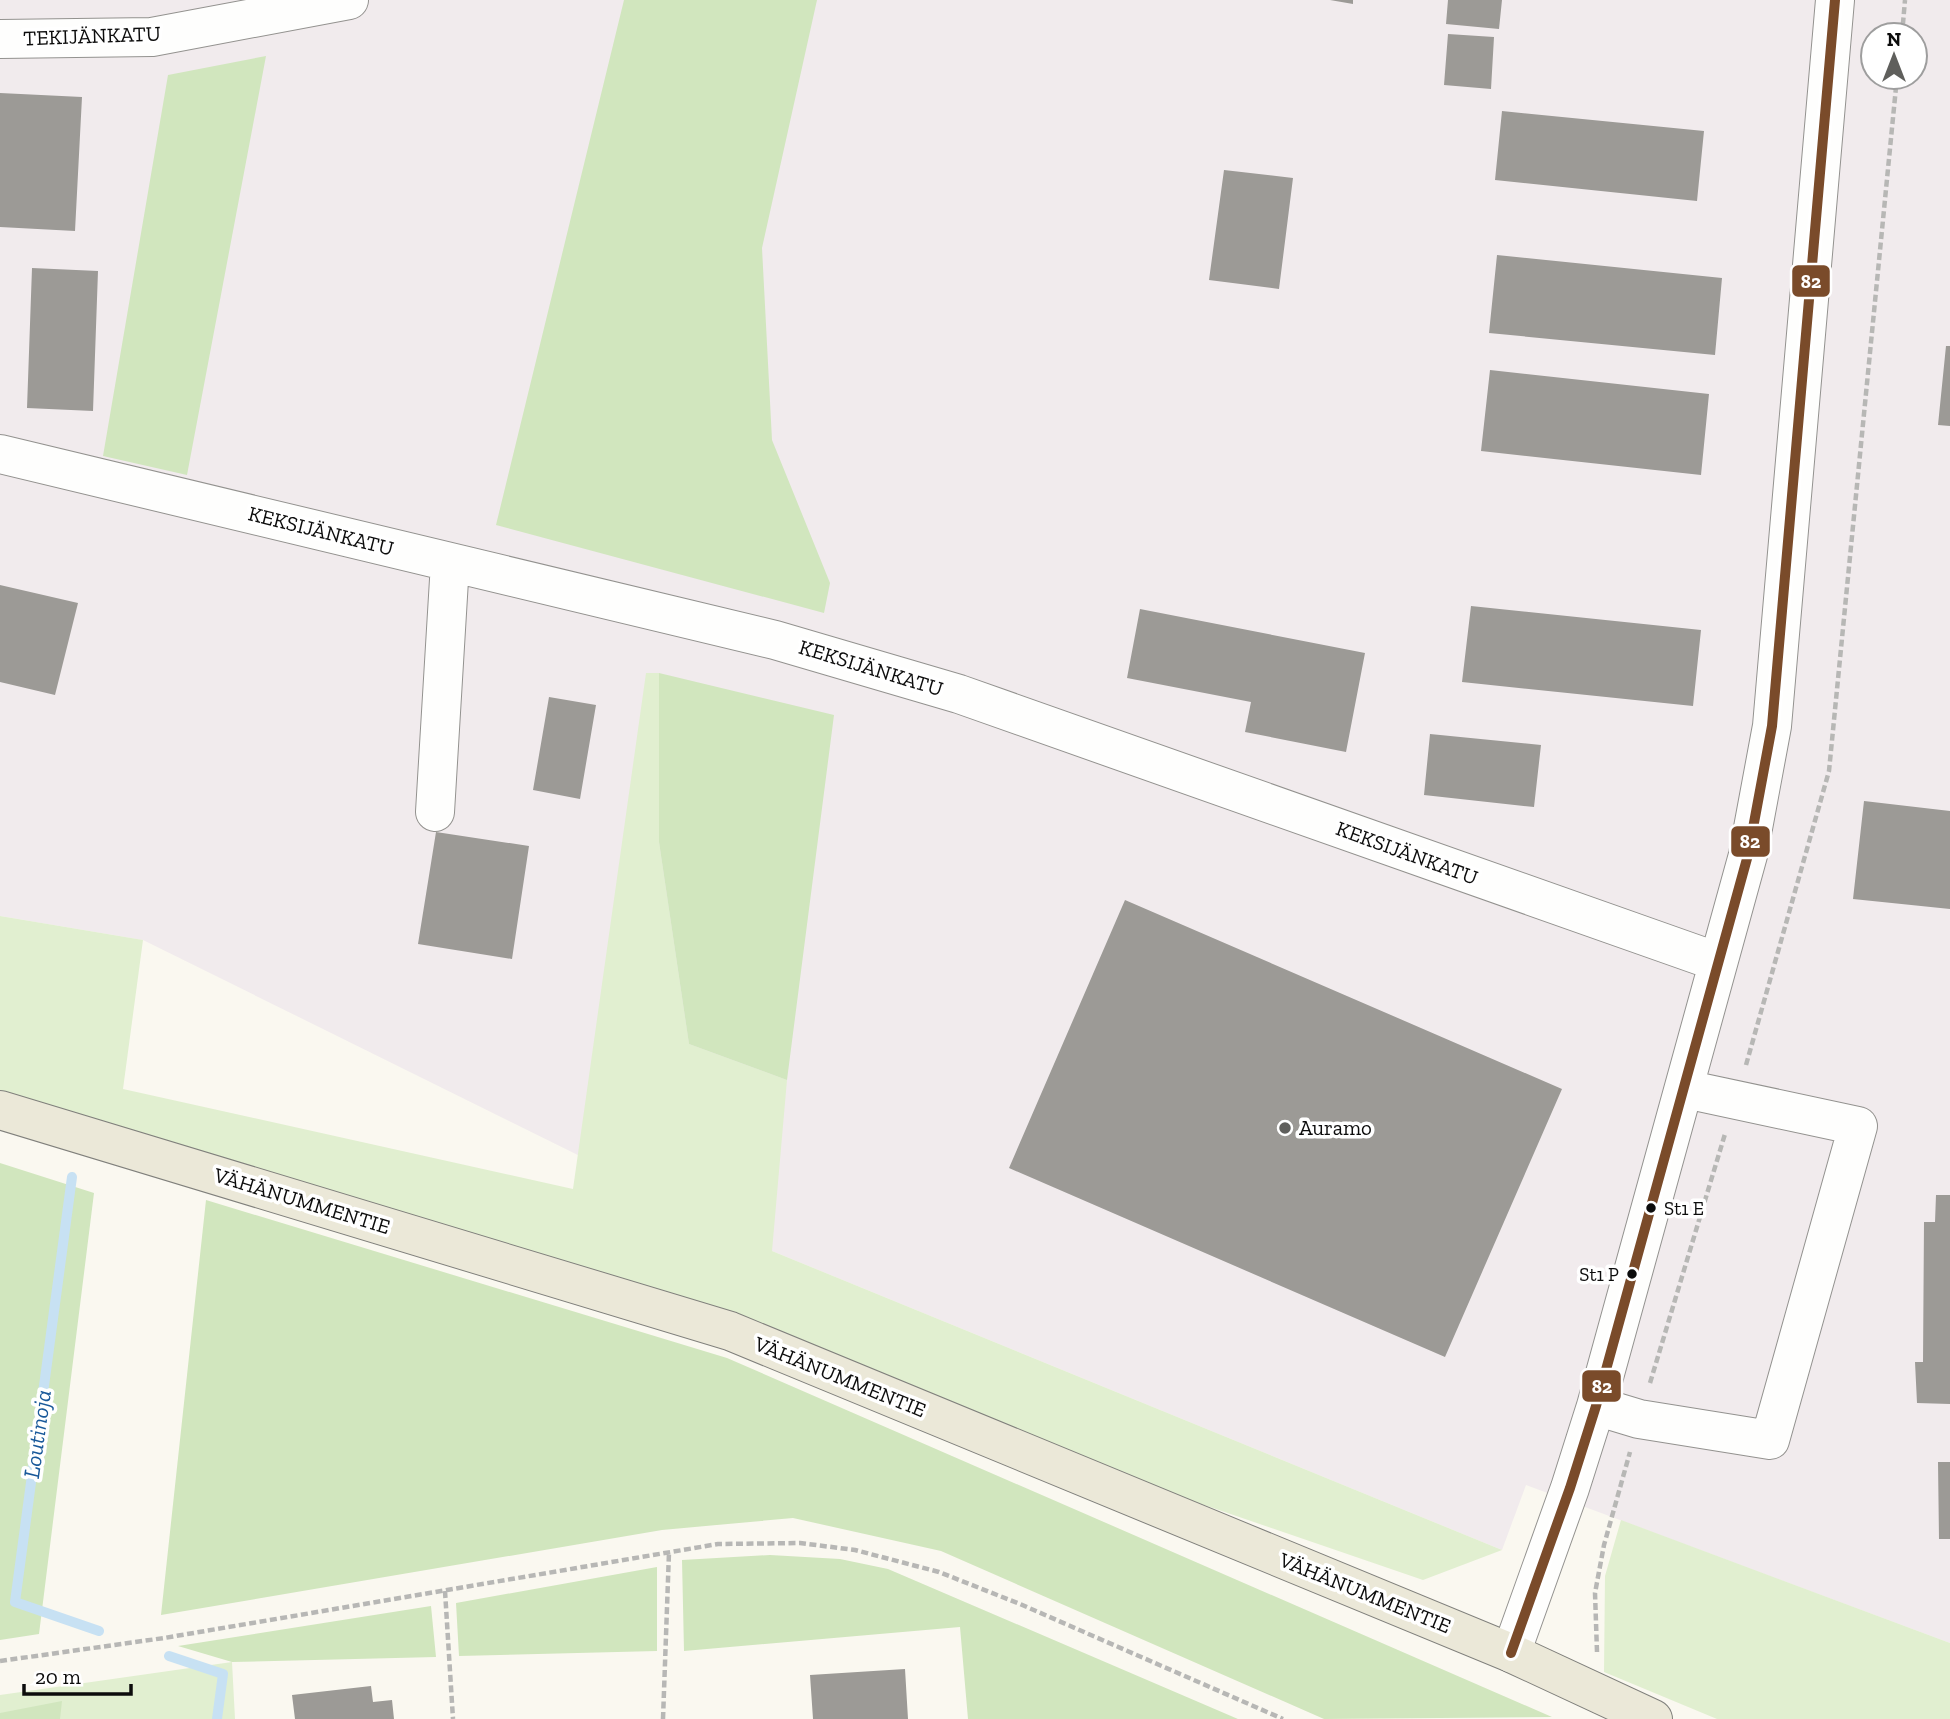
<svg xmlns="http://www.w3.org/2000/svg" width="1950" height="1719" viewBox="0 0 1950 1719" font-family="'Zilla Slab',serif">
	<style>
		.industrial { fill: #f1ebed; fill-rule: evenodd }
		.green { fill: #e1efd0 }
		.forest { fill: #d1e6be }
		.lines { fill: none; stroke-linecap: round; stroke-linejoin: round }
		.stream { stroke: #c7e1f3; stroke-width: 10 }
		.building { fill: #9c9a96 }
		.minor-casing { stroke: #93928f; stroke-width: 40 }
		.major-casing { stroke: #80807c; stroke-width: 40 }
		.path { stroke: #b7b7b5; stroke-width: 4.5; stroke-dasharray: 7 3.5; stroke-linecap: butt }
		.minor { stroke: #fefefd; stroke-width: 38 }
		.major { stroke: #ebe8d8; stroke-width: 38 }
		.bus-1-casing { stroke: #fff; stroke-width: 16 }
		.bus-1 { stroke: #7a4b2a; stroke-width: 10 }
		.poi-dot { fill: #5f5f5c; stroke: #fff; stroke-width: 2.5 }
		.bus-dot { fill: #0c0c0c; stroke: #fff; stroke-width: 2.5 }
		.labels { text-anchor: middle; stroke-width: 7; stroke-linejoin: round; paint-order: stroke }
		.bus-label { font-size: 19px; fill: #0c0c0c; stroke: #fff; text-anchor: start }
		.street-label { font-size: 21px; fill: #0c0c0c; stroke: #fff }
		.poi-label { font-size: 21px; fill: #0c0c0c; stroke: #fff; text-anchor: start }
		.water-label { font-size: 23px; font-style: italic; fill: #19599a; stroke: #fff }
		.line-badge { stroke: #fff; stroke-width: 2.5 }
		.badge-label { font-size: 19px; text-anchor: middle; font-weight: bold; fill: #fff }
	</style>
	<rect width="100%" height="100%" fill="#faf8f0"/>
	<path class="industrial" d="M0 0H1950V1643L1526 1485 1502 1550 772 1251 143 940 0 916ZM1873 35H1915V77H1873Z"/>
	<path class="green" d="M646 673H659V842L689 1044 787 1080 772 1251 1502 1550 1423 1580 0 1092V916L143 940 123 1089 573 1189Z
		M1621 1520 1950 1643V1719H1717L1604 1672 1605 1576Z
		M232 1662 235 1719H0V1695Z"/>
	<path class="forest" d="M624 0H817L762 248 772 440 830 583 824 613 496 525Z
		M266 56 187 475 103 456 168 75Z
		M659 673 834 715 787 1080 689 1044 659 842Z
		M0 1163 94 1193 39 1634 0 1640Z
		M206 1200 727 1358 1552 1717 1324 1719 941 1551 793 1518 662 1530 161 1615Z
		M770 1555 840 1559 888 1569 1238 1719H968L960 1627 684 1651 682 1560Z
		M657 1567V1651L459 1656 456 1603Z
		M431 1606 436 1657 232 1662 178 1646Z
		M62 1701 60 1719H0V1713Z"/>
	<g class="lines">
		<path class="stream" d="M72 1177 15 1602 99 1631
			M169 1656 223 1674 217 1719"/>
	</g>
	<path class="building" d="M1330 0H1353V4Z
		M1448 0H1502L1499 29 1446 24Z
		M1448 34 1494 37 1491 89 1444 85Z
		M0 93 82 97 75 231 0 227Z
		M1502 111 1704 131 1697 201 1495 180Z
		M1224 170 1293 178 1279 289 1209 280Z
		M1497 255 1722 278 1715 355 1489 333Z
		M32 268 98 271 93 411 27 408Z
		M1946 346H1950V426L1938 425Z
		M1490 370 1709 394 1701 475 1481 451Z
		M0 585 78 603 55 695 0 682Z
		M1471 606 1701 630 1693 706 1462 682Z
		M1140 609 1365 653 1346 752 1245 732 1251 702 1127 678Z
		M549 697 596 705 580 799 533 790Z
		M1430 734 1541 745 1534 807 1424 795Z
		M1864 801 1950 811V909L1853 899Z
		M436 832 529 846 512 959 418 944Z
		M1125 900 1562 1089 1445 1357 1009 1168Z
		M1936 1195H1950V1404L1917 1403 1915 1362H1923L1924 1222H1935Z
		M1938 1462H1950V1539H1939Z
		M905 1669 908 1719H813L810 1675Z
		M371 1686 373 1702 392 1700 394 1719H295L292 1695Z"/>
	<g class="lines">
		<g class="minor-casing">
			<path id="minor" d="M0 39 152 37 349 0
				M0 454 775 640 959 694 1718 962
				M435 812 450 563
				M1596 1406 1639 1419 1770 1440 1858 1126 1685 1089
				M1511 1653 1570 1488 1596 1406 1748 855 1772 726 1835 0"/>
		</g>
		<g class="major-casing">
			<path id="major" d="M0 1110 730 1331 1511 1653 1653 1719"/>
		</g>
		<path class="path" d="M1902 35 1905 0
			M1746 1065 1829 771 1897 77
			M1650 1383 1725 1134
			M445 1591 453 1719
			M1597 1652 1595 1593 1604 1545 1630 1452
			M0 1661 164 1638 718 1544 800 1543 855 1550 939 1572 1020 1604 1283 1719
			M663 1719 669 1552"/>
		<use href="#minor" class="minor"/>
		<use href="#major" class="major"/>
		<g class="bus-1-casing">
			<path id="bus-1" d="M1511 1653 1570 1488 1596 1406 1748 855 1772 726 1835 0"/>
		</g>
		<use href="#bus-1" class="bus-1"/>
	</g>
	<circle class="poi-dot" cx="1285" cy="1128" r="7"/>
	<g class="bus-dot">
		<circle cx="1651" cy="1208" r="6"/>
		<circle cx="1632" cy="1274" r="6"/>
	</g>
	<g class="labels">
		<g class="bus-label">
			<text x="1664" y="1215">St1 E</text>
			<text x="1619" y="1281" text-anchor="end">St1 P</text>
		</g>
		<g class="street-label">
			<text transform="translate(92 36) rotate(-2)" y="7">TEKIJÄNKATU</text>
			<text transform="translate(321 531) rotate(14)" y="7">KEKSIJÄNKATU</text>
			<text transform="translate(871 668) rotate(17)" y="7">KEKSIJÄNKATU</text>
			<text transform="translate(1407 853) rotate(20)" y="7">KEKSIJÄNKATU</text>
			<text transform="translate(302 1201) rotate(17)" y="7">VÄHÄNUMMENTIE</text>
			<text transform="translate(840 1377) rotate(22)" y="7">VÄHÄNUMMENTIE</text>
			<text transform="translate(1365 1593) rotate(22)" y="7">VÄHÄNUMMENTIE</text>
		</g>
		<g class="poi-label">
			<text x="1299" y="1135">Auramo</text>
		</g>
		<g class="water-label">
			<text transform="translate(37 1434) rotate(-82)" y="8">Loutinoja</text>
		</g>
	</g>
	<g class="line-badge">
		<rect x="1791" y="264" width="40" height="34" rx="7" fill="#7a4b2a"/>
		<rect x="1730" y="825" width="41" height="33" rx="7" fill="#7a4b2a"/>
		<rect x="1581" y="1369" width="41" height="34" rx="7" fill="#7a4b2a"/>
	</g>
	<g class="badge-label">
		<text x="1811" y="288">82</text>
		<text x="1750" y="848">82</text>
		<text x="1602" y="1393">82</text>
	</g>
	<g transform="translate(1894 56)"><circle r="33" fill="#ffffff" stroke="#9e9e9e" stroke-width="2"/>
	<path d="M0-5L12 26L0 18L-12 26Z" fill="#5f5f5c"/>
	<text y="-10" font-size="19" font-weight="bold" text-anchor="middle" fill="#0c0c0c">N</text>
	</g>
	<path d="M24 1684v10h107v-10" fill="none" stroke="#0c0c0c" stroke-width="3.5"/>
	<text x="35" y="1684" font-size="21" fill="#0c0c0c" stroke="#ffffff" stroke-width="5" paint-order="stroke">20 m</text>
</svg>
